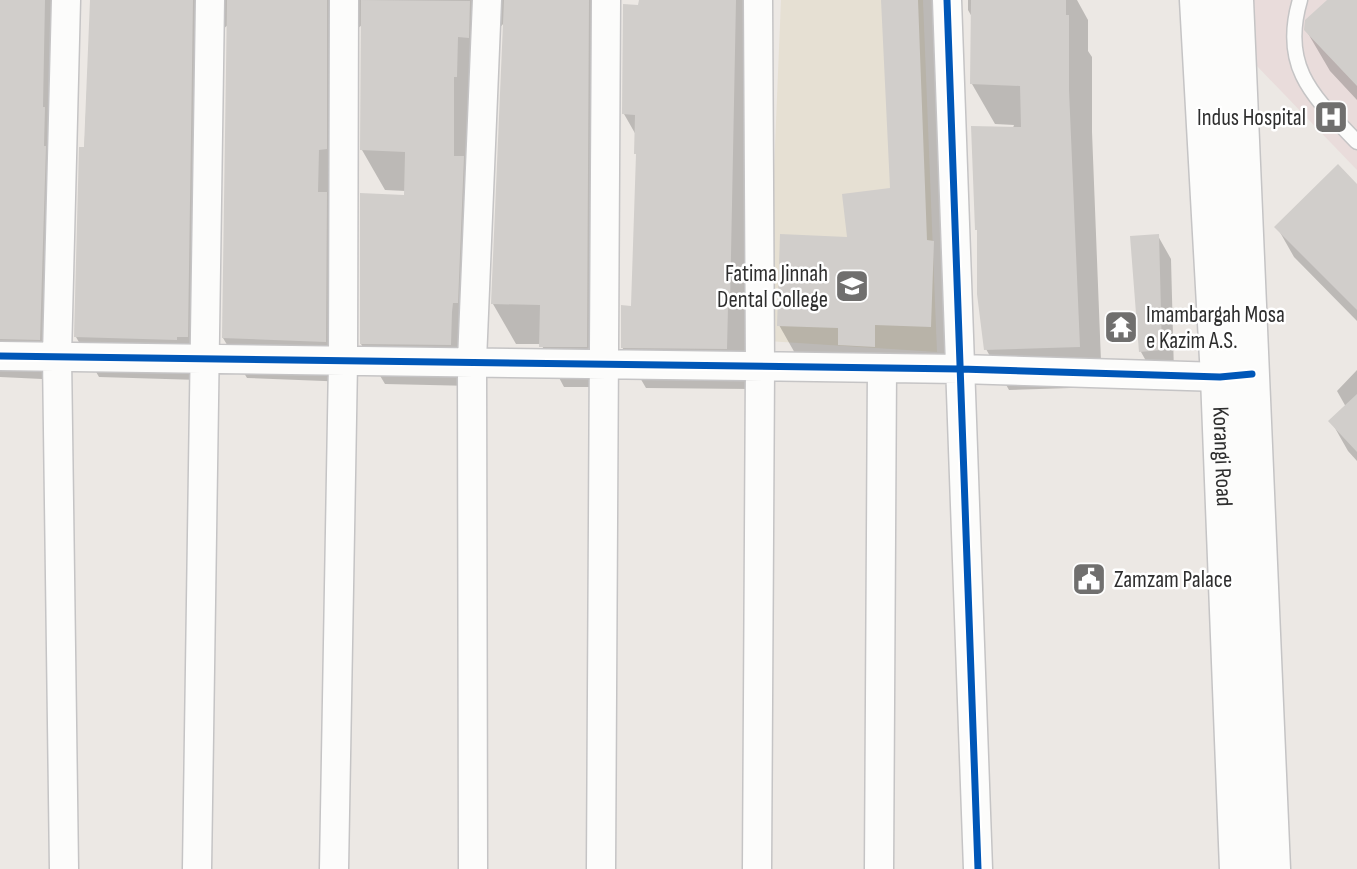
<svg xmlns="http://www.w3.org/2000/svg" width="1357" height="869" viewBox="0 0 1357 869" font-family="'Sofia Sans Condensed',sans-serif">
	<style>
		.education { fill: #e6e0d3 }
		.medical { fill: #e9dcdb }
		.shadow { fill: #0003 }
		.building { fill: #d1cecb }
		.lines { fill: none; stroke-linecap: round; stroke-linejoin: round }
		.lane-casing { stroke: #c5c4c5; stroke-width: 17 }
		.street-casing { stroke: #c5c4c5; stroke-width: 31 }
		.secondary-casing { stroke: #c5c4c5; stroke-width: 41 }
		.lane { stroke: #fcfcfb; stroke-width: 14 }
		.street { stroke: #fcfcfb; stroke-width: 28 }
		.secondary { stroke: #fcfcfb; stroke-width: 38 }
		.cycleway-casing { stroke: #fff; stroke-width: 11 }
		.cycleway { stroke: #0057b8; stroke-width: 7 }
		.labels { text-anchor: middle; stroke-width: 5; stroke-linejoin: round; paint-order: stroke }
		.poi-label { font-size: 23px; fill: #2e2e2e; stroke: #fff; text-anchor: end }
		.street-label { font-size: 23px; fill: #2e2e2e; stroke: #fff }
	</style>
	<rect width="100%" height="100%" fill="#ece8e4"/>
	<path class="education" d="M781 0H923L937 352 767 341Z"/>
	<path class="medical" d="M1253 0H1357V170L1255 64Z"/>
	<path class="shadow" d="M0 0H68L63 380 0 377Z
		M91 0H621L620 27 614 33 610 387H564L541 344H516L493 304 504 23 495 33 473 386 385 384 361 344 406 191 385 190 362 150V25L352 33 349 382 247 378 223 338 228 25 218 33 199 380 99 377 76 337Z
		M640 0H759L749 389 646 388 622 347 633 307 638 157 636 135 624 114Z
		M882 0H933L947 356 892 354 891 377 796 355 779 325 892 189Z
		M968 0H1077L1088 20V51L1092 57V132L1102 387 1009 390 986 349 979 233 977 229 1014 125 995 124 972 84V17L968 10Z
		M1329 0H1357V100L1330 71 1306 30Z
		M1357 186V321L1294 257 1277 227Z
		M1158 236 1171 259 1174 373 1154 375 1141 352Z
		M1357 370V461L1348 451 1331 421 1346 407 1337 391Z"/>
	<path class="building" d="M0 0H45L43 107H45L44 146H46L40 340 0 339Z
		M90 0H193L188 337H177V340L74 337 79 147H84Z
		M227 0H327V149L319 150 318 192H327L326 342 222 338Z
		M361 0 470 1 469 38 458 37 457 77H454V156H464L458 303H453L452 312 451 345 360 344V193L404 195 405 154V152L360 150Z
		M504 0H589L587 347H539L540 305 491 304Z
		M639 0H736L730 307H728L727 349 621 348V305L631 306 636 154H634L635 115 622 114 623 4 638 5Z
		M881 0H918L927 240 934 241 931 327 875 325V347L838 345V328L777 326 780 234 847 237 842 194 890 188Z
		M971 0H1066V15H1069V90L1080 347 984 350 977 294V230H975L971 126 1021 127 1020 86 970 84Z
		M1327 0H1357V86L1304 30 1305 20Z
		M1338 164 1357 184V310L1274 227Z
		M1159 234 1162 350 1139 352 1130 236Z
		M1357 394V452L1328 421Z"/>
	<g class="lines">
		<g class="lane-casing">
			<path id="lane" d="M1300 0C1280 68 1314 97 1357 142"/>
		</g>
		<g class="street-casing">
			<path id="street" d="M947 0 978 869
				M0 356 960 369 1220 377 1239 375
				M64 869 57 356 66 0
				M197 869 210 0
				M334 869 343 362 344 0
				M473 869 472 361 487 0
				M601 869 606 0
				M757 869 760 367 758 0
				M879 869 882 368"/>
		</g>
		<g class="secondary-casing">
			<g id="secondary">
				<path id="s1" d="M1199 0 1220 377 1239 869"/>
				<path d="M1234 0 1271 869"/>
			</g>
		</g>
		<use href="#lane" class="lane"/>
		<use href="#street" class="street"/>
		<use href="#secondary" class="secondary"/>
		<g class="cycleway-casing">
			<path id="cycleway" d="M947 0 978 869
				M0 356 960 369 1220 377 1252 374"/>
		</g>
		<use href="#cycleway" class="cycleway"/>
	</g>
	<defs>
		<g id="hospital-square" transform="scale(1.75)"><rect x="-9" y="-9" width="18" height="18" rx="4" fill="#706f6e" stroke="#fff"/><path d="M-5-5h3v3.5h4V-5h3V5h-3V1.5h-4V5h-3Z" fill="#fff"/></g>
		<g id="university-square" transform="scale(1.75)"><rect x="-9" y="-9" width="18" height="18" rx="4" fill="#706f6e" stroke="#fff"/><path d="M0-5L7-2L0 1L-7-2ZM-4 1L0 2.5L4 1V4Q0 6-4 4Z" fill="#fff"/></g>
		<g id="temple-square" transform="scale(1.75)"><rect x="-9" y="-9" width="18" height="18" rx="4" fill="#706f6e" stroke="#fff"/><path d="M0-6L5-2H3V0L6.5 2.5H4V6H1.5V3h-3V6H-4V2.5H-6.5L-3 0V-2H-5Z" fill="#fff"/></g>
		<g id="civic-square" transform="scale(1.75)"><rect x="-9" y="-9" width="18" height="18" rx="4" fill="#706f6e" stroke="#fff"/><path d="M-.6-6.5H3V-4.5H.6V-3L4-1V1h2V6H-6V1h2V-1L-.6-3ZM-1.2 2.5V6h2.4V2.5Z" fill="#fff"/></g>
	</defs>
	<g fill-rule="evenodd">
		<use href="#hospital-square" x="1331" y="117"/>
		<use href="#university-square" x="852" y="286"/>
		<use href="#temple-square" x="1121" y="327"/>
		<use href="#civic-square" x="1089" y="579"/>
	</g>
	<g class="labels">
		<g class="poi-label">
			<text x="1306" y="125">Indus Hospital</text>
			<text x="828" y="281">Fatima Jinnah<tspan x="828" dy="26">Dental College</tspan></text>
			<text x="1146" y="322" text-anchor="start">Imambargah Mosa<tspan x="1146" dy="26">e Kazim A.S.</tspan></text>
			<text x="1114" y="587" text-anchor="start">Zamzam Palace</text>
		</g>
		<g class="street-label">
			<text dy="8" stroke="none"><textPath href="#s1" startOffset="457">Korangi Road</textPath></text>
		</g>
	</g>
</svg>
